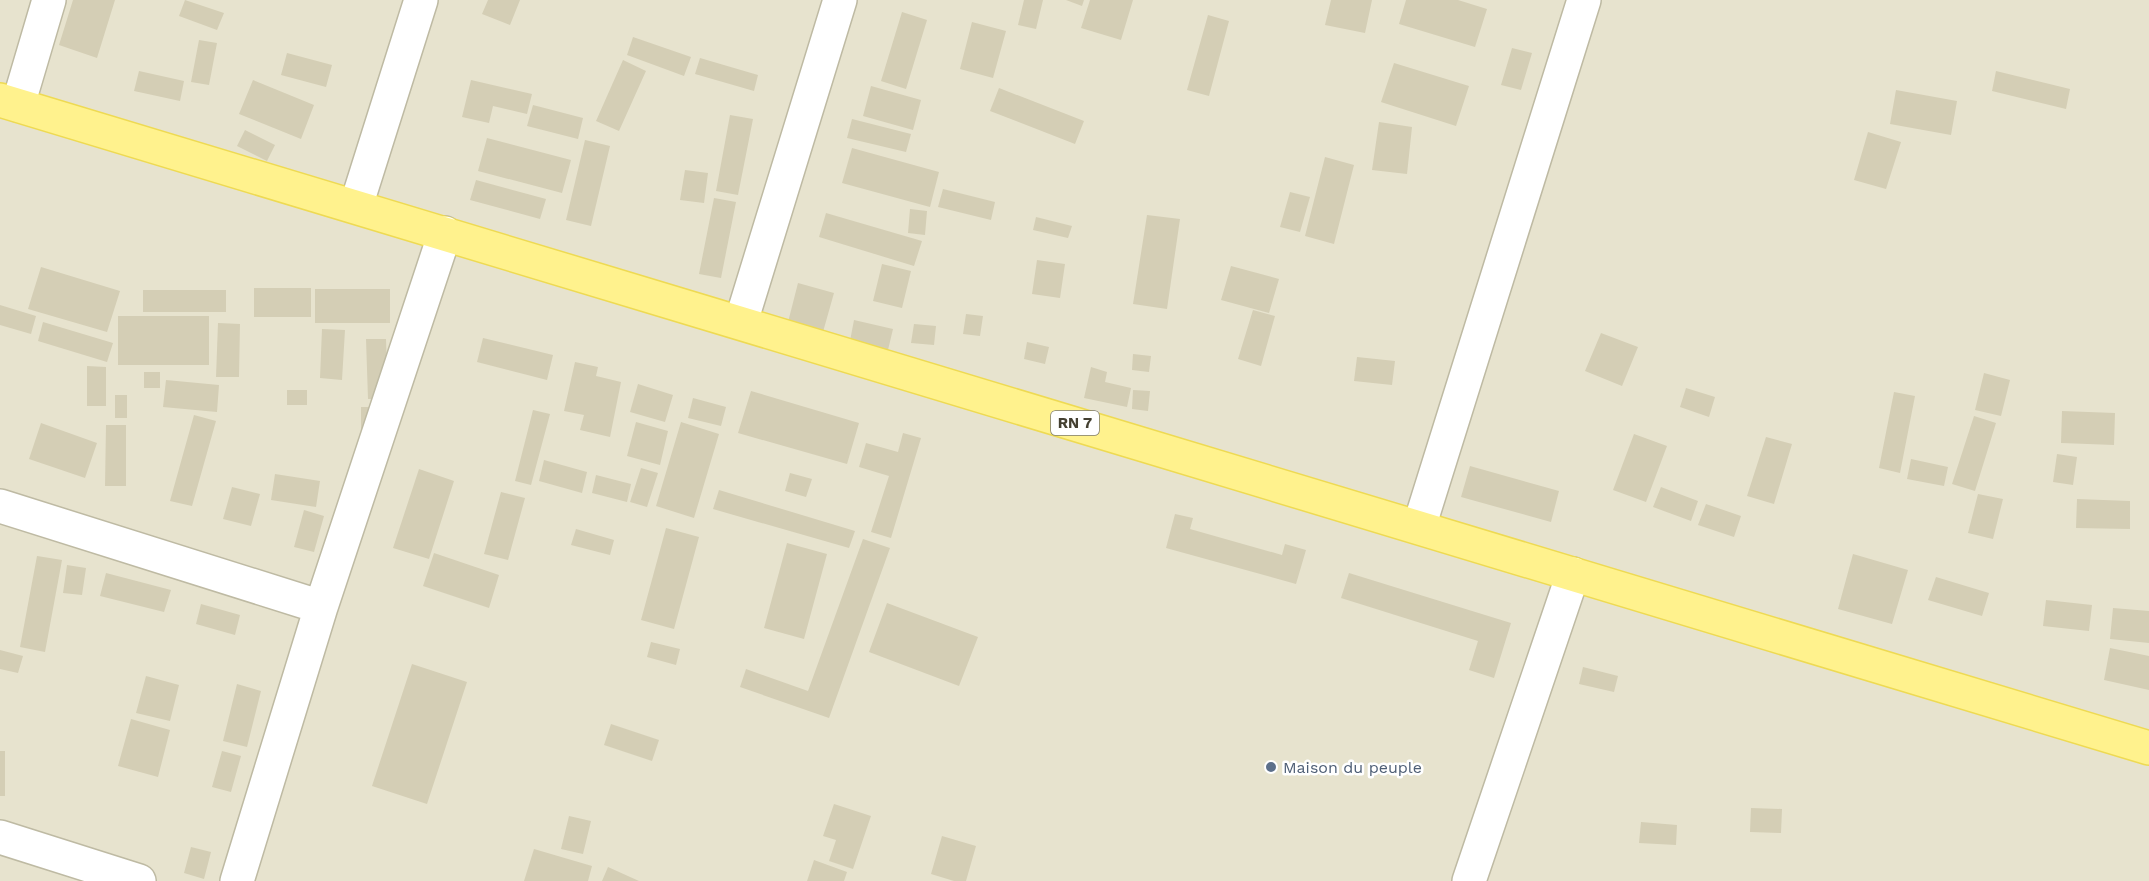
<svg xmlns="http://www.w3.org/2000/svg" width="2149" height="881" viewBox="0 0 2149 881" font-family="'Work Sans',sans-serif">
	<style>
		.residential { fill: #e7e3ce }
		.building { fill: #d4ceb5 }
		.lines { fill: none; stroke-linecap: round; stroke-linejoin: round }
		.street-casing { stroke: #bebaa3; stroke-width: 36 }
		.primary-casing { stroke: #eeda53; stroke-width: 36 }
		.street { stroke: #fff; stroke-width: 33 }
		.primary { stroke: #fff28d; stroke-width: 33 }
		.service-dot { fill: #5c6f8a; stroke: #fff; stroke-width: 2 }
		.labels { text-anchor: middle; stroke-width: 5; stroke-linejoin: round; paint-order: stroke }
		.shield { fill: #fff; stroke: #7c796f; stroke-width: 1.5 }
		.shield-label { font-size: 15px; font-weight: bold; fill: #444031 }
		.service-label { font-size: 16px; fill: #4e5e75; stroke: #fff; text-anchor: start }
	</style>
	<rect width="100%" height="100%" fill="#f2f0e1"/>
	<path class="residential" d="M0 0H2149V881H0Z"/>
	<path class="building" d="M73 0H115L97 58 59 45Z
		M185 0 224 13 217 30 179 16Z
		M488 0H520L510 25 482 14Z
		M1024 0H1043L1036 29 1018 25Z
		M1066 0H1084L1082 6Z
		M1090 0H1133L1121 40 1081 28Z
		M1331 0H1372L1365 33 1325 25Z
		M1406 0H1458L1487 9 1475 47 1399 24Z
		M902 12 927 20 906 89 881 81Z
		M1208 15 1229 21 1209 96 1187 90Z
		M972 22 1006 31 993 78 960 69Z
		M633 37 691 57 684 76 627 55Z
		M199 40 217 43 209 85 191 82Z
		M1512 48 1532 53 1521 90 1501 85Z
		M287 53 332 65 326 87 281 75Z
		M700 58 758 75 754 91 695 74Z
		M623 60 646 71 619 131 596 121Z
		M1394 63 1469 86 1456 126 1381 102Z
		M139 71 184 81 180 101 134 91Z
		M1996 71 2070 89 2066 109 1992 91Z
		M253 80 314 105 301 139 239 114Z
		M471 80 532 94 527 114 493 106 489 123 462 117Z
		M871 86 921 100 913 130 863 116Z
		M999 88 1084 121 1075 144 990 111Z
		M1896 90 1957 101 1951 135 1890 124Z
		M533 105 583 118 578 139 527 126Z
		M730 115 753 119 738 195 716 191Z
		M852 119 911 134 906 152 847 138Z
		M1379 122 1412 127 1407 174 1372 170Z
		M245 130 275 145 267 161 237 146Z
		M1868 132 1901 142 1886 189 1854 180Z
		M487 138 571 160 562 193 478 171Z
		M585 140 610 146 591 226 566 220Z
		M852 148 939 172 930 207 842 183Z
		M1325 157 1354 165 1334 244 1305 236Z
		M685 170 708 173 704 203 680 200Z
		M476 180 546 199 540 219 470 200Z
		M943 189 995 202 991 220 938 207Z
		M1290 192 1310 197 1300 232 1280 227Z
		M714 198 736 202 721 278 699 274Z
		M910 209 927 211 925 235 908 233Z
		M826 213 922 241 914 266 819 237Z
		M1147 215 1180 219 1167 309 1133 304Z
		M1036 217 1072 226 1068 238 1033 230Z
		M1037 260 1065 264 1060 298 1032 294Z
		M882 264 911 271 902 308 873 301Z
		M1231 266 1279 279 1269 313 1221 300Z
		M41 267 120 291 107 332 28 309Z
		M798 283 834 293 821 339 786 330Z
		M254 288H311V317H254Z
		M315 289H390V323H315Z
		M143 290H226V312H143Z
		M0 305 36 316 31 334 0 325Z
		M1253 310 1275 316 1261 366 1238 359Z
		M966 314 983 316 980 336 963 334Z
		M118 316H209V365H118Z
		M854 320 893 329 888 350 850 341Z
		M43 322 113 343 107 362 38 341Z
		M218 323 240 324 239 377H216Z
		M914 324 936 326 934 345 911 343Z
		M322 329 345 330 342 380 320 378Z
		M1601 333 1638 347 1622 386 1585 371Z
		M483 338 553 355 547 380 477 362Z
		M366 339H386L388 399H368Z
		M1027 342 1049 347 1045 364 1024 359Z
		M1133 354 1151 356 1149 372 1132 370Z
		M1357 357 1395 361 1392 385 1354 381Z
		M575 362 598 367 596 376 621 382 610 437 580 430 584 415 564 411Z
		M87 366 106 367V406H87Z
		M1091 367 1107 372 1105 382 1131 388 1127 407 1084 398Z
		M144 372H160V388H144Z
		M1984 373 2010 380 2001 416 1975 410Z
		M166 380 219 385 217 412 163 407Z
		M638 384 673 395 665 422 630 412Z
		M1686 388 1715 397 1709 417 1680 407Z
		M287 390H307V405H287Z
		M1133 390 1150 391 1148 411 1132 409Z
		M751 391 859 423 847 464 738 433Z
		M1894 392 1915 396 1900 473 1879 468Z
		M115 395H127V418H115Z
		M693 398 726 407 721 426 688 418Z
		M361 407H377V433H361Z
		M533 410 550 414 531 485 515 481Z
		M2062 411 2115 413 2114 445 2061 443Z
		M194 415 216 421 192 506 170 501Z
		M1974 416 1996 423 1975 491 1952 484Z
		M636 422 668 431 660 465 627 456Z
		M681 422 719 434 694 518 656 506Z
		M41 423 97 443 85 478 29 459Z
		M106 425H126V486H105Z
		M903 433 921 438 891 538 871 532 889 476 859 467 866 443 898 452Z
		M1634 434 1667 446 1646 502 1613 490Z
		M1766 437 1792 444 1774 504 1747 496Z
		M2057 454 2077 457 2073 485 2053 482Z
		M1911 459 1948 467 1944 486 1907 479Z
		M544 460 587 472 582 493 539 481Z
		M1470 466 1559 491 1551 522 1461 497Z
		M641 468 658 473 647 507 630 502Z
		M419 469 454 481 429 559 393 548Z
		M790 473 812 479 806 497 785 491Z
		M275 474 320 481 316 507 271 500Z
		M596 475 631 484 627 502 592 493Z
		M232 487 260 494 251 526 223 519Z
		M1661 487 1698 501 1691 521 1653 507Z
		M719 490 855 531 849 548 713 509Z
		M501 492 525 498 508 560 484 554Z
		M1978 494 2003 499 1993 539 1968 533Z
		M2077 499 2130 501V529L2076 528Z
		M1706 504 1741 516 1734 537 1698 525Z
		M304 510 324 516 314 552 294 547Z
		M1175 514 1193 518 1190 529 1282 555 1285 544 1306 550 1296 584 1166 548Z
		M666 528 699 537 674 629 641 620Z
		M576 529 614 540 610 555 571 545Z
		M863 539 890 548 829 718 740 687 746 669 808 691Z
		M787 543 827 554 804 639 764 628Z
		M434 553 499 575 489 608 423 586Z
		M1853 554 1908 570 1892 624 1838 609Z
		M37 556 62 560 45 652 20 647Z
		M67 565 86 568 82 595 63 593Z
		M106 573 171 590 164 612 100 596Z
		M1349 573 1511 623 1494 678 1469 670 1478 641 1341 598Z
		M1936 577 1989 593 1982 616 1928 600Z
		M2046 600 2092 605 2089 631 2043 626Z
		M887 603 978 637 959 686 869 652Z
		M201 604 240 615 235 635 196 624Z
		M2113 608 2149 611V643L2110 639Z
		M651 642 680 649 676 665 647 657Z
		M2110 648 2149 656V690L2104 680Z
		M0 650 23 656 18 673 0 669Z
		M412 664 467 682 427 804 372 786Z
		M1583 667 1618 676 1614 692 1579 684Z
		M146 676 179 685 170 721 136 713Z
		M237 684 261 691 247 747 223 741Z
		M131 719 170 730 158 777 118 766Z
		M611 724 659 740 652 761 604 745Z
		M0 751H5V796H0Z
		M222 751 241 756 231 792 212 787Z
		M834 804 871 816 853 869 829 861 836 840 823 836Z
		M1751 808 1782 809 1781 833 1750 832Z
		M569 816 591 821 583 854 561 849Z
		M1641 822 1677 825 1676 845 1639 843Z
		M942 836 976 846 966 881H954L931 874Z
		M191 847 211 852 204 879 184 873Z
		M534 849 592 866 588 881H524Z
		M814 860 847 872 844 881H807Z
		M608 867 639 881H602Z"/>
	<g class="lines">
		<g class="street-casing">
			<path id="street" d="M18 105 49 0
				M356 206 421 0
				M741 322 840 0
				M0 506 321 607
				M1419 527 1584 0
				M0 837 139 881
				M237 881 321 607 445 233
				M1469 881 1573 574"/>
		</g>
		<g class="primary-casing">
			<path id="primary" d="M0 100 2149 748"/>
		</g>
		<use href="#street" class="street"/>
		<use href="#primary" class="primary"/>
	</g>
	<circle class="service-dot" cx="1271" cy="767" r="6"/>
	<g class="labels">
		<rect class="shield" x="1051" y="411" width="48" height="24" rx="4.5"/>
		<g class="shield-label">
			<text x="1075" y="428">RN 7</text>
		</g>
		<g class="service-label">
			<text x="1283" y="773">Maison du peuple</text>
		</g>
	</g>
</svg>
